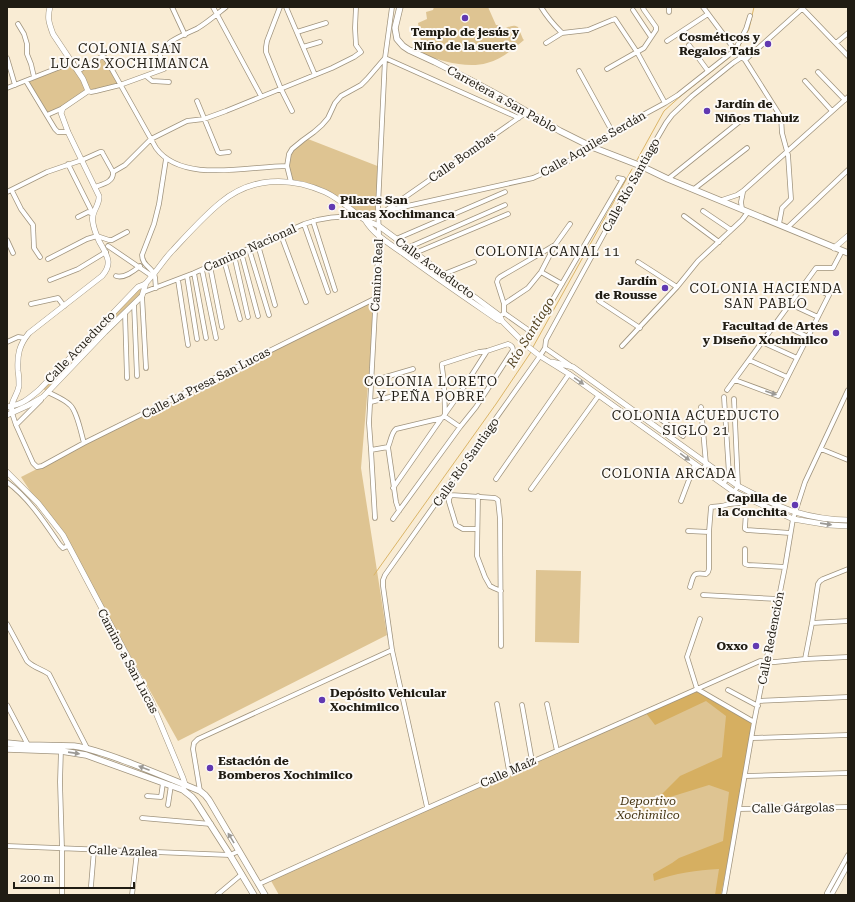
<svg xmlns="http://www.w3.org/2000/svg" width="855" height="902" viewBox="0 0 855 902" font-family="'Roboto Serif',serif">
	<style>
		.green { fill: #dec492 }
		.forest { fill: #d6af61 }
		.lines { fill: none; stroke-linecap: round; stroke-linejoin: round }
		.stream { stroke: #dbb567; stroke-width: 1 }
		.minor-casing { stroke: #a0947e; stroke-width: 5.5 }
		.tertiary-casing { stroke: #a0947e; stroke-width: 6 }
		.secondary-casing { stroke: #a0947e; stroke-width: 7 }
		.minor { stroke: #fff; stroke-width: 4 }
		.tertiary { stroke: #fff; stroke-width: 5 }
		.secondary { stroke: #fff; stroke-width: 5.5 }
		.oneway { fill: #9b9995 }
		.poi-dot { fill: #6139b1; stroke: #fdfaf6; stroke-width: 1.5 }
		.labels { text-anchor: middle; stroke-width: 4; stroke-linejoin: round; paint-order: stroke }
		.poi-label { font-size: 12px; font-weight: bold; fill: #201c13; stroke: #fdfaf6; text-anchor: end }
		.street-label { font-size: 12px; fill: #201c13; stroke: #fdfaf6 }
		.park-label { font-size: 12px; font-style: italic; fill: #463614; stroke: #fdfaf6 }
		.neighbourhood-label { font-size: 13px; letter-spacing: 1px; fill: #201c13; stroke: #fdfaf6 }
		.water-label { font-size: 13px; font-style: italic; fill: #524220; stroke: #fdfaf6 }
	</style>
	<rect width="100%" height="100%" fill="#f9ecd4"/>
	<path class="green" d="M434 7H488L496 25H499L502 29C507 29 512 23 518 27L523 39 524 40C513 49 502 59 487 63 468 69 440 61 423 54L418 23 427 19 426 12 433 10Z
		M104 57 120 85 91 92 47 115 26 81 73 62 78 71Z
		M308 139 380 167 378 214 356 211 337 196 323 188 297 180H292L289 167 291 153 297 146Z
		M143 288 139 295 93 340 47 392 42 388 135 292Z
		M375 301 361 468 387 635 178 741 63 535 38 503 21 477 315 329Z
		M536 570 581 571 579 643 535 642Z
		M697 691 753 722 738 807 721 895H279L270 879Z"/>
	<path class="forest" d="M697 691 753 722 738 807 721 895H715L719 869C697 870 675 873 654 881L653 874 672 863 679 858 723 841 729 792 709 785 654 802 680 776 722 757 726 716 706 701 655 725 646 713Z"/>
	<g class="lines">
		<path class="stream" d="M737 51 749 29 754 7
			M637 160 664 111 683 94 735 53
			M533 347 632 169
			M374 575 496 404 531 352"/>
		<g class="minor-casing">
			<path id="minor" d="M172 7 185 35
				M213 7 261 96
				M280 7 267 41 266 47V52L281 89 292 111
				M286 7 315 75
				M392 7 385 58 378 207 379 236 369 423 371 450 388 447C391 441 391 433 396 429L442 418 444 416 460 427
				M541 7C547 17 554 25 562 33L588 30 612 20 615 19 637 52 665 103
				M669 7V12
				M703 7 735 50 746 29 750 16
				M801 7 848 56
				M633 10 651 37
				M18 24 24 34 27 44V54L31 64 34 77
				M297 32 326 23
				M667 41 708 14
				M546 43 562 33
				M836 43 848 33
				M689 45 708 71
				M303 47 320 42
				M7 58 15 85
				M745 60 804 7
				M607 69 644 48 656 30V27L644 10 643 8 644 7
				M78 71 101 57H104L106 59 156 148C182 184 249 166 287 166L291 182
				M579 71 613 133
				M818 72 845 100
				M146 76 152 81 169 82
				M26 81 55 129 58 132H68
				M805 81 832 111
				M7 88 73 62
				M88 91 91 92 96 91 120 85 164 69 160 55C165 40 185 35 198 28 208 22 217 14 226 7
				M197 101 218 152 220 153 229 152
				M47 115 63 108
				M68 164 93 214
				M287 166 289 154 292 149 303 140 314 132 322 125 328 118 335 103 341 96 361 85 367 79 385 58 519 118
				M668 179 744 118
				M95 187C103 184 114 182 113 172L125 165 151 139 187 121 204 119 226 111 332 68 354 57 361 52 356 45 355 28 356 7
				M694 189 747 148
				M12 191 21 209 33 225 34 248 40 257
				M7 192 47 172 82 160 100 152H102L103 154 113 172
				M722 200 737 195 743 191 848 97
				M742 209 741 202 743 192
				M385 211 533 178C549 171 564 164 579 155 585 151 591 149 595 144L641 116 665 103 678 95 735 50 738 54 745 60 781 117 782 133 788 155 791 199 782 208 779 224
				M703 211 731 230
				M378 216 527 112
				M684 216 719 242
				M78 217 88 212 93 214
				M313 221 335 290
				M304 224 328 292
				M787 228 848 170
				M281 235 306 302
				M396 239 505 192
				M7 240 13 253
				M258 245 275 305
				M108 246 152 276
				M407 248 505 205
				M249 249 269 315
				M241 252 258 316
				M415 253 508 214
				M234 255 248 317
				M48 259 87 239 97 236 109 240H112L127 232
				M224 260 240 319
				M638 262 677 287
				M210 266 222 327
				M202 270 216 338
				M541 272 562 284
				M194 273 206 338
				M116 276C124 279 134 271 140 266
				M187 276 197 339
				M439 279 444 274 474 262
				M50 280 78 269 106 252
				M178 280 188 345
				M156 288C155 284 156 278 154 274 151 267 142 265 142 255L154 224 159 204 166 159
				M144 292 194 273 304 224C323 217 339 216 359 217
				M142 296 146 368
				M599 301 640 328
				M31 304 58 298 64 306
				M134 304 137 376
				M504 304 497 282 498 279 500 277 555 245
				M790 304 818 317
				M125 313 127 378
				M504 313 531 332 535 330 623 179 618 178
				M503 314 504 313V304L528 288 541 272 555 245 570 224
				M777 322 808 337
				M7 342 18 337 25 338
				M762 342 797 358
				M622 346 677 287 698 261 742 220 748 212
				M545 348 571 366
				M749 360 787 377
				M735 380 778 396 829 295 805 284
				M372 381 413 369
				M727 390 816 268H833L842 251
				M48 392C55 396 64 399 70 405 77 411 81 433 84 443
				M371 402 408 392
				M701 407 706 464 703 470
				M12 413 16 425 33 463 37 467 42 466 84 443 376 298
				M445 414 462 390 487 351
				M659 418 675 430
				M16 425 41 400
				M670 437 675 430 683 436
				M388 447 396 502 399 511
				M821 449 848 460
				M371 450 375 518
				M496 479 569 374
				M7 482C29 498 45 523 60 545L63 548 68 546
				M723 484 727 479 729 474 724 397
				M393 488 441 419
				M531 489 599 395
				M734 492 738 486 734 399
				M444 493 451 495 495 498 498 500 500 519 501 646
				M451 495 449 499V502L456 525 463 529H477
				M478 496 477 556 485 577 490 586 494 588 501 591
				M681 501 695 464
				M746 512 745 527V529L747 530 790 533
				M393 519 460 427 476 407 513 350C513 347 511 345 508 344L487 351 479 352 442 364V367L444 382 445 414 444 416
				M688 531 709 532
				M745 549V564L748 565 785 567
				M690 587C694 575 692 572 706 574L708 572 709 569V532L711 507C714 506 717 507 721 506 724 506 727 504 730 504 738 503 746 504 752 498
				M703 595 778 599
				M700 619 687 657 697 689 760 661 775 662 805 659 848 657
				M812 623 848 621
				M7 624 27 661C34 668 42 669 49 674L87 748
				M805 659 812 623 818 584 820 581 823 579 848 569
				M728 690 758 706
				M759 701 848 697
				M497 704 509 771
				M547 704 557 751
				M7 705 28 745
				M522 705 532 761
				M752 738 848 735
				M61 749 60 782 62 849V895
				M745 776 848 773
				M200 791 193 749 194 743 198 739 392 650
				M147 796 161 797 163 783
				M168 805 171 785
				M427 807 392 650 383 586V580L385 575 540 356 545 348 546 340 641 166 666 123 672 115 692 96 733 63 742 57
				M739 809 848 807
				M142 818 211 824
				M7 846 230 855 239 851
				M259 884C404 817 551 754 697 689L754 722
				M91 886 94 850
				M132 895 137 852
				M217 895 242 874
				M724 895 754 722 785 567 793 519 805 482 848 390
				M830 895 827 893 848 855
				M831 895 832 894 848 865"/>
		</g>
		<g class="tertiary-casing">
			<path id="tertiary" d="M365 220C374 235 390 244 404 254 435 277 466 298 498 320L502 321
				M834 248 848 236
				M552 362 573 367 738 486C755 495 777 506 795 512 812 517 831 520 848 520
				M7 407C23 404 27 400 39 390L138 287C140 286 144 285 146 283 148 281 150 278 152 276 159 268 165 258 173 250 188 234 203 217 220 203 251 177 289 176 325 192 340 199 352 211 365 220L370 222 379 226 500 316 502 321 526 345 540 356 569 374 734 492 793 519 829 525 848 526
				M12 413C10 400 17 397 19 386 19 381 19 376 18 371 17 355 19 345 29 333L102 276C114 263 106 254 99 241 97 236 94 230 93 223 90 212 100 206 99 196L68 132 61 113 63 108 88 91 83 79 53 34C49 23 47 18 50 7
				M7 415 27 406 43 397 105 332 142 296 146 283
				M7 472 38 503 63 535 151 701 183 778 185 784 184 787"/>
		</g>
		<g class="secondary-casing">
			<path id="secondary" d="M400 7 395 28 397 39 403 46 409 50 435 62 474 82 500 96 560 131 592 147 641 166 668 179 848 253
				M7 743 28 745 74 746C95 749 114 757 133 764 156 773 178 782 200 791L205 795 209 800 265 895
				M7 749 61 751 86 755 183 790 192 797 196 802 230 855 254 895"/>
		</g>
		<use href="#minor" class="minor"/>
		<use href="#tertiary" class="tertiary"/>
		<use href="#secondary" class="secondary"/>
	</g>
	<defs><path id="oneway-solid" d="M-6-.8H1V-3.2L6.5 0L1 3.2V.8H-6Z"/></defs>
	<g class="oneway">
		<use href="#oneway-solid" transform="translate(579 381) rotate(35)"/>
		<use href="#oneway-solid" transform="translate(771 393) rotate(19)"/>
		<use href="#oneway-solid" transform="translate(685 457) rotate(36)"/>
		<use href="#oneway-solid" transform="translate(826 524) rotate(8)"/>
		<use href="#oneway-solid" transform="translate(74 753) rotate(8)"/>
		<use href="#oneway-solid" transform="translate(144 768) rotate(-159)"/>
		<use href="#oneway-solid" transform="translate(231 838) rotate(-121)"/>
	</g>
	<g class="poi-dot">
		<circle cx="465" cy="18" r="4"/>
		<circle cx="768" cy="44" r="4"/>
		<circle cx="707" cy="111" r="4"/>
		<circle cx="332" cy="207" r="4"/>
		<circle cx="665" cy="288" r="4"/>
		<circle cx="836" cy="333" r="4"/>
		<circle cx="795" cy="505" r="4"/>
		<circle cx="756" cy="646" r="4"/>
		<circle cx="322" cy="700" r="4"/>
		<circle cx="210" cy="768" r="4"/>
	</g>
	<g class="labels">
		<g class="poi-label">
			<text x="465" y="36" text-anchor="middle">Templo de jesús y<tspan x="465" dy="14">Niño de la suerte</tspan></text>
			<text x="760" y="41">Cosméticos y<tspan x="760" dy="14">Regalos Tatis</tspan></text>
			<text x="715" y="108" text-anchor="start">Jardín de<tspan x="715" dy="14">Niños Tlahuiz</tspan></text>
			<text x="340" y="204" text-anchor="start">Pilares San<tspan x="340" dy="14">Lucas Xochimanca</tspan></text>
			<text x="657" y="285">Jardín<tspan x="657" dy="14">de Rousse</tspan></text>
			<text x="828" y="330">Facultad de Artes<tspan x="828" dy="14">y Diseño Xochimilco</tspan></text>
			<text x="787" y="502">Capilla de<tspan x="787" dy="14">la Conchita</tspan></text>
			<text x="748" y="650">Oxxo</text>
			<text x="330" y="697" text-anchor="start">Depósito Vehicular<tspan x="330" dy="14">Xochimilco</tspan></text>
			<text x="218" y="765" text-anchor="start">Estación de<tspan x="218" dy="14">Bomberos Xochimilco</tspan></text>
		</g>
		<g class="street-label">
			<text transform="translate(502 99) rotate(29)" y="4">Carretera a San Pablo</text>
			<text transform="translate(593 144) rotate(-30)" y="4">Calle Aquiles Serdán</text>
			<text transform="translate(462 157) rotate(-35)" y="4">Calle Bombas</text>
			<text transform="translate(631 185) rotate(-61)" y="4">Calle Río Santiago</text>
			<text transform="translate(250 248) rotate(-24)" y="4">Camino Nacional</text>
			<text transform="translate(435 268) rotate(36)" y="4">Calle Acueducto</text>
			<text transform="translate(377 275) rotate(-87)" y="4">Camino Real</text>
			<text transform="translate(80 347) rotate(-46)" y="4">Calle Acueducto</text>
			<text transform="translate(206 383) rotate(-27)" y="4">Calle La Presa San Lucas</text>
			<text transform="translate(466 462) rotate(-55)" y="4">Calle Río Santiago</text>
			<text transform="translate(771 638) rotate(-79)" y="4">Calle Redención</text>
			<text transform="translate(128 661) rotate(62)" y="4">Camino a San Lucas</text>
			<text transform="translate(508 772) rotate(-24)" y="4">Calle Maíz</text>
			<text transform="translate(793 808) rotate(-1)" y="4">Calle Gárgolas</text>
			<text transform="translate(123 851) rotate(2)" y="4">Calle Azalea</text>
		</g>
		<g class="park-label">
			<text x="648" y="805">Deportivo<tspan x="648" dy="14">Xochimilco</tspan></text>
		</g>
		<g class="neighbourhood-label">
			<text x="130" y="53">COLONIA SAN<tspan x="130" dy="15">LUCAS XOCHIMANCA</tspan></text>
			<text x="548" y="256">COLONIA CANAL 11</text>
			<text x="766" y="293">COLONIA HACIENDA<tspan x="766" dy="15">SAN PABLO</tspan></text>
			<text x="431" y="386">COLONIA LORETO<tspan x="431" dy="15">Y PEÑA POBRE</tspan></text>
			<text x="696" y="420">COLONIA ACUEDUCTO<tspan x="696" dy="15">SIGLO 21</tspan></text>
			<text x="669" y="478">COLONIA ARCADA</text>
		</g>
		<g class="water-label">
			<text transform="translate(530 332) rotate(-59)" y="5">Río Santiago</text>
		</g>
	</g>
	<rect width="855" height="902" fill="none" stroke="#201c13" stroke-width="16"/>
	<path d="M14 882v6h120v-6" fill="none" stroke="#201c13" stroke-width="2"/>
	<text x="20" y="882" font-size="12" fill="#201c13" stroke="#fdfaf6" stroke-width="3" paint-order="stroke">200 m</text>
</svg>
